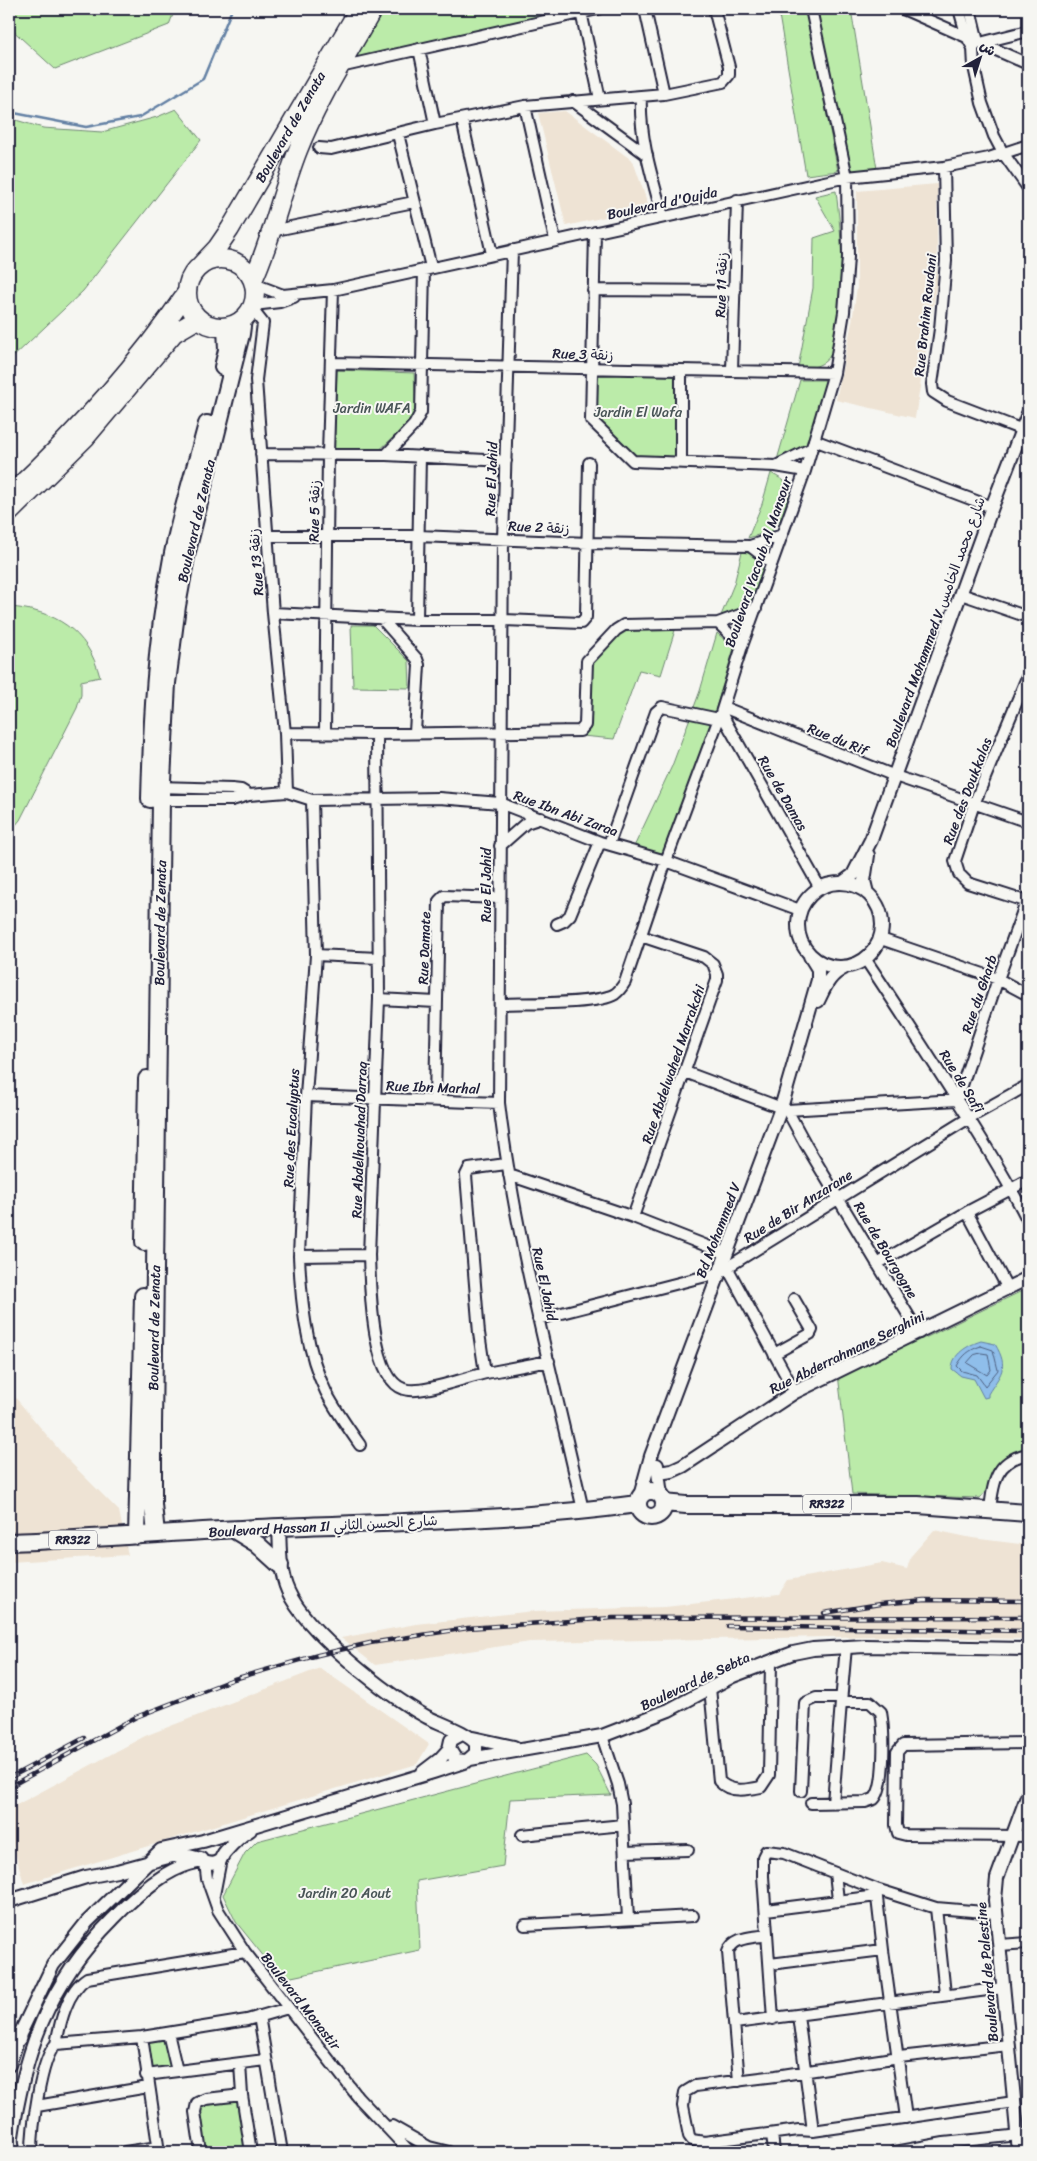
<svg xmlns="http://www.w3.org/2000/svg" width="1037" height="2161" viewBox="0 0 1037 2161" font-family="Sriracha,'Playpen Sans Arabic',sans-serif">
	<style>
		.built { fill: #eee3d4 }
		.green { fill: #bbeba9; stroke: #6e8672 }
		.water { fill: #8fbeea; stroke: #6380a4 }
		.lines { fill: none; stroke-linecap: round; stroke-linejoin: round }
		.shore { stroke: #4e6081; stroke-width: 1 }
		.stream { stroke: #6380a4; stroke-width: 2.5 }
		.minor-casing { stroke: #22223b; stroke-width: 14 }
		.tertiary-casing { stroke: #22223b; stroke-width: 16 }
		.secondary-casing { stroke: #22223b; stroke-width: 19 }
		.primary-casing { stroke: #22223b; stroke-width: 20 }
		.trunk-casing { stroke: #22223b; stroke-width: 21 }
		.minor { stroke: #f6f6f2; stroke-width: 10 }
		.tertiary { stroke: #f6f6f2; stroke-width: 12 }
		.secondary { stroke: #f6f6f2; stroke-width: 15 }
		.primary { stroke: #f6f6f2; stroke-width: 16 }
		.trunk { stroke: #f6f6f2; stroke-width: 18 }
		.rail-casing { stroke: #22223b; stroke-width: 4.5 }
		.rail { stroke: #f6f6f2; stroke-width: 2.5; stroke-dasharray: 8; stroke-linecap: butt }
		.labels { text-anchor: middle; stroke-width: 4; stroke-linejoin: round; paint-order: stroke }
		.shield { fill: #f6f6f2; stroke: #626272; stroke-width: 1 }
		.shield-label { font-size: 12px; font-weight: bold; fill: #22223b }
		.street-label { font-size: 14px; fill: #22223b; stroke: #f6f6f2 }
		.park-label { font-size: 14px; fill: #485456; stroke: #f6f6f2 }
	</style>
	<rect width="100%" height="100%" fill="#f6f6f2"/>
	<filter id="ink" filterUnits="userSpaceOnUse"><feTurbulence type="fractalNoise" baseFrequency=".02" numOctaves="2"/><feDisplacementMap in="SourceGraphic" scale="10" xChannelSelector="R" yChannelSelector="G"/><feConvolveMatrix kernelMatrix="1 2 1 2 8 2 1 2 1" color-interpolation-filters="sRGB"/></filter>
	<g filter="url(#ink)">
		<path class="built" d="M565 111 633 161 649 207 566 226 538 113Z
			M937 184V281L915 418 836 400 852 322 857 287V191Z
			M9 1390 66 1458 119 1511 128 1555 9 1562Z
			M934 1530 972 1538 1028 1545V1639L884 1636 530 1642 375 1665 341 1638 416 1624 534 1611 665 1607 779 1594 788 1580 882 1563 907 1569 911 1556Z
			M320 1668 429 1744 417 1764 24 1884 9 1831V1809L145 1736Z"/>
		<path class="green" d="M9 9H175L169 25 55 69 9 27Z
			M380 9H563L564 15 349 62Z
			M778 9H806L838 171 806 175Z
			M814 9H851L877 169 847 172Z
			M176 109 201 140 83 291 9 361V118L43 128 102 132 157 117Z
			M836 191C841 232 850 317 831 354 825 366 810 369 798 368L813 288 814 238 835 231 815 196Z
			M593 368 681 371V463L626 458 587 423Z
			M337 370 414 373 416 417 377 452H334Z
			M800 380H827L807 444 791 454 777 460Z
			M771 473 783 480 791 490 781 518 772 531 748 538 762 504Z
			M742 552 752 554 765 570 752 605 720 618 734 584Z
			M9 607C54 610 88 630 100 677L81 681V695L77 708 20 820 9 833Z
			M628 620 676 627 661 675 639 670 614 739 582 736 585 666Z
			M351 625H373L409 661 410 688 353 687Z
			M717 633 734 648 714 714 662 858 632 851 672 766 700 691Z
			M1028 1288V1447C1013 1453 998 1460 991 1477 988 1485 987 1491 980 1498L852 1494 838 1374 929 1336Z
			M586 1755 596 1765 611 1795 510 1799 503 1866 417 1881 420 1950 282 1979 236 1922 223 1895 245 1853 257 1841Z
			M169 2033 173 2070 146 2078 139 2038Z
			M240 2099 249 2152H198L190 2109Z"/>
		<path class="water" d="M981 1341 995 1344C1010 1369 1000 1374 988 1394V1397L984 1398 974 1379 961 1376 952 1369C952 1354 968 1345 981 1341Z"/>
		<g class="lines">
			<path class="shore" d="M981 1346 993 1350 998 1370 985 1386 977 1375 962 1371 957 1366C963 1355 969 1350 981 1346Z
				M981 1353 988 1354 991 1370 987 1375 967 1363 974 1355Z"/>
			<path class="stream" d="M9 112 86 127 140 117 203 79 232 9"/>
			<g class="minor-casing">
				<path id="minor" d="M645 9 664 94
					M903 9 1028 64
					M959 9 967 37 973 48 974 67 982 103 994 136 1003 153 1028 188
					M970 9 978 42 975 46
					M581 12 600 99
					M980 43 1028 31
					M419 49 435 124
					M340 67 598 9
					M641 96C639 137 652 177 663 217
					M573 101 647 155
					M525 106 555 240
					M462 120 492 254
					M398 134 431 267
					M319 148 331 149 435 124 525 106 664 94 723 82 729 75V67L714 9
					M944 167 946 261 940 329 932 384 933 392 947 401 1028 432
					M271 231 414 202
					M595 232 591 420 633 461 776 466 805 471
					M512 250 503 539 499 1103C515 1239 553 1376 583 1510
					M254 284 283 295 333 290 847 177 944 167 989 158 1028 145
					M593 290 735 291
					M253 305 280 302 294 297
					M252 309 263 323 256 380 273 613 285 733 287 792 312 800 439 798 500 803 600 842 666 861 800 910
					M331 363 834 373
					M732 371 737 200
					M814 440 992 507
					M261 454 386 455 506 461
					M386 455 414 425 421 412 424 269
					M681 463V371
					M776 466 812 448
					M268 536H419L588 543 750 546 782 535
					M750 546 772 563
					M961 594 1028 617
					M273 613 417 620H504L581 623 586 617 589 463
					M381 618 417 659 419 665 415 732
					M417 620 420 456
					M742 646 718 623 756 609
					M1028 675 974 804 955 861 959 874 968 883 1028 902
					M723 707 895 776 1028 822
					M721 713 820 888
					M325 732 328 454 333 290
					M285 733 377 734 580 731 585 725 587 661 616 630 624 625 718 623
					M377 734 379 999 369 1255C370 1284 371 1379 404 1389 421 1395 467 1377 486 1373 507 1369 528 1365 549 1361
					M157 787 232 789 241 790 249 795
					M156 800H232L249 795 287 792
					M312 800 316 955 306 1096 299 1256C301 1301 306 1351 326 1392 336 1411 348 1428 360 1445
					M609 844 656 712 662 707 719 719
					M500 846 526 823 541 818
					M557 924 564 921 570 915 600 842
					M881 939 998 979 1028 995
					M316 955 378 958
					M866 960C897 1006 927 1053 957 1100 982 1139 1007 1179 1028 1221
					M379 999 436 1002
					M500 1004C523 1003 598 1005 615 994 619 991 622 987 625 982L666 861 721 713 742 646 805 471 834 373 844 312 848 257 847 177 811 9
					M685 1072 787 1110 806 1145 919 1333
					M306 1096 499 1103
					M435 1100 439 901 444 896 500 898
					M787 1110 957 1100 998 979 1028 897
					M509 1175 633 1217 725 1253
					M967 1212 1008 1289
					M633 1217 717 980V974L713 964 704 957 641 936
					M299 1256 369 1255
					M877 1264 967 1212 1028 1180
					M727 1267 795 1392
					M538 1319 718 1273 969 1118 1028 1085
					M774 1354 810 1334 812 1330 794 1299
					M485 1373 479 1333 466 1175 469 1169 506 1164
					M990 1510C993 1482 996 1460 1028 1454
					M710 1688 719 1781C730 1793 746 1790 761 1787L769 1775 771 1662
					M602 1736 618 1784 622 1804 628 1919
					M1028 1743 903 1745 897 1752 896 1825 898 1833 906 1835 1028 1836
					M801 1791 805 1703 816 1698H841
					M811 1803 865 1802 874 1799C886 1788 884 1729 881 1712L870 1702H841L846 1647
					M833 1803 841 1702
					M522 1835 623 1825
					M625 1852 688 1850
					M205 1862 207 1879 218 1910 245 1952 358 2097 410 2152
					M835 1873 838 1900
					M876 1889 883 1950 906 2118
					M214 1895 221 1859
					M936 1908 945 1994
					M766 1910 877 1896
					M525 1925 693 1916
					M1000 1945 1028 1943
					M770 1964 883 1950
					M798 2015 813 2131
					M259 2016 282 2152
					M773 2019 763 1876V1857L766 1851 784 1853 876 1889 936 1908 996 1913
					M735 2023 1003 1988
					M168 2033 177 2071
					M142 2037 159 2152
					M56 2044C60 2023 67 1991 87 1978L245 1952
					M1009 2045 899 2057 776 2076 695 2086 685 2092 683 2106 689 2136 692 2140 704 2142 799 2130 813 2131 1014 2102
					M240 2064 242 2095 251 2152
					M146 2075 265 2060
					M739 2081 728 1952C733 1936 753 1938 767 1935
					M37 2106 148 2087
					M392 2126 429 2147
					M772 2134 774 2152
					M32 2152C32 2130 40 2059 56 2044L142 2037 247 2020 288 2008
					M125 2152 158 2147
					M201 2152 195 2112 197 2103 206 2099 242 2095
					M418 2152 429 2147 449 2152
					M894 2152 944 2143 1028 2134"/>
			</g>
			<g class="tertiary-casing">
				<path id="tertiary" d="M798 925a42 42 0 1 1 84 0a42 42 0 1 1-84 0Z
					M842 883 853 875 871 840 992 507 1028 414
					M867 893 864 881 868 855
					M818 1001C825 987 829 975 844 968
					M657 1465 661 1495
					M658 1473 672 1471 683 1466 795 1392 1028 1278
					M640 1496 651 1456 781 1108 818 980V969L810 956
					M462 1734 451 1740 449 1749 456 1760 465 1761
					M473 1738 514 1747
					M470 1759 602 1736 669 1710 733 1676 793 1653 813 1649 865 1646 1028 1649
					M423 1772 440 1759 449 1749
					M9 1901 86 1877 117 1871 172 1856H189L201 1859
					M9 2065 18 2038 53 1965 87 1922 161 1850 203 1841 433 1772 467 1761 476 1753V1744C471 1734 439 1723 427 1717 387 1695 306 1632 288 1591 279 1571 280 1548 279 1527
					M11 2143C24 2052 47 1985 113 1919 129 1902 146 1887 165 1875 175 1869 186 1864 197 1862 205 1861 211 1867 219 1861 222 1859 222 1855 225 1852 232 1844 241 1835 250 1830
					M1019 2152 995 1900 997 1878 1028 1794"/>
			</g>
			<g class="secondary-casing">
				<path id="secondary" d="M9 2045 18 2038
					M9 2135 12 2152"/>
			</g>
			<g class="primary-casing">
				<path id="primary" d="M223 367 227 350 226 327
					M150 799C152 720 156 642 171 564 179 517 195 471 207 424
					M144 1242 147 1079
					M638 1504a13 13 0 1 1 26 0a13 13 0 1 1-26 0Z
					M664 1503 686 1505H918L1028 1513
					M234 1530 257 1544 280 1565
					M156 1534 153 1504V1426L161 800 167 683 177 606 187 551 241 334 243 319
					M137 1536 143 1296
					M9 1542C99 1539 189 1531 280 1527 399 1522 519 1520 637 1504"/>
			</g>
			<g class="trunk-casing">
				<path id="trunk" d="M187 293a34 34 0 1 1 68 0a34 34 0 1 1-68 0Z
					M199 267 217 248 230 229 359 9
					M253 280C272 239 281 193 298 150 317 101 347 55 373 9
					M9 496C75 434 136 367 187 292
					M9 513 86 437 174 333 198 319"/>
			</g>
			<use href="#minor" class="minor"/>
			<use href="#tertiary" class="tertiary"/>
			<use href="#secondary" class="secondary"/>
			<use href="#primary" class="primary"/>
			<use href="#trunk" class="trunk"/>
			<g class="rail-casing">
				<path id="rail" d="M824 1613 880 1604 925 1600 1028 1601
					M728 1626 1028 1631
					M9 1778 84 1738
					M9 1787 136 1717 234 1679 318 1655 370 1643 468 1628 613 1618 1028 1617"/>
			</g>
			<use href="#rail" class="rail"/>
		</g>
	</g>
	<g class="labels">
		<g class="shield">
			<rect x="803" y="1494.5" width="48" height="19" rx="4"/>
			<rect x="49" y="1530.5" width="48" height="19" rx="4"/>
		</g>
		<g class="shield-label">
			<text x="827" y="1508">RR322</text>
			<text x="73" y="1544">RR322</text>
		</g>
		<g class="street-label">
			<text transform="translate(290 127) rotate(-60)" y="5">Boulevard de Zenata</text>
			<text transform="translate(662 203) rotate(-12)" y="5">Boulevard d'Oujda</text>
			<text transform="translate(721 285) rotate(-88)" y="5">Rue 11 زنقة</text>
			<text transform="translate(925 315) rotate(-84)" y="5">Rue Brahim Roudani</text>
			<text transform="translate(583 354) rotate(2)" y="5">Rue 3 زنقة</text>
			<text transform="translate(491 479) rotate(-88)" y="5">Rue El Jahid</text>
			<text transform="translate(314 511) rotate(-89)" y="5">Rue 5 زنقة</text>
			<text transform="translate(196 521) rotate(-77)" y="5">Boulevard de Zenata</text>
			<text transform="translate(539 527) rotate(3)" y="5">Rue 2 زنقة</text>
			<text transform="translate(256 562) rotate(-94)" y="5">Rue 13 زنقة</text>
			<text transform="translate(758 562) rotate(-71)" y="5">Boulevard Yacoub Al Mansour</text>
			<text transform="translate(935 622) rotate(-70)" y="5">Boulevard Mohammed V شارع محمد الخامس</text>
			<text transform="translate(838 739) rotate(22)" y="5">Rue du Rif</text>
			<text transform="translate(967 791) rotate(-69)" y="5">Rue des Doukkalas</text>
			<text transform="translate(783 793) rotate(60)" y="5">Rue de Damas</text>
			<text transform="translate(566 813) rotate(20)" y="5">Rue Ibn Abi Zaraa</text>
			<text transform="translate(486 885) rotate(-90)" y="5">Rue El Jahid</text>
			<text transform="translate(160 923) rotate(-89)" y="5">Boulevard de Zenata</text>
			<text transform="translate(424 948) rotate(-88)" y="5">Rue Damate</text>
			<text transform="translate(979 994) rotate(-71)" y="5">Rue du Gharb</text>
			<text transform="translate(673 1064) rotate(-71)" y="5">Rue Abdelwahed Marrakchi</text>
			<text transform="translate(962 1081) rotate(58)" y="5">Rue de Safi</text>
			<text transform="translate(433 1087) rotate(2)" y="5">Rue Ibn Marhal</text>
			<text transform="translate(291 1128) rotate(-87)" y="5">Rue des Eucalyptus</text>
			<text transform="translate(359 1140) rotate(-88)" y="5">Rue Abdelhouahad Darraq</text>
			<text transform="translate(798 1206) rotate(-32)" y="5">Rue de Bir Anzarane</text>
			<text transform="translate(718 1230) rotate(-69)" y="5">Bd Mohammed V</text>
			<text transform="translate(886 1250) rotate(59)" y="5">Rue de Bourgogne</text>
			<text transform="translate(545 1284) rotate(78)" y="5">Rue El Jahid</text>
			<text transform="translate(154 1328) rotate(-89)" y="5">Boulevard de Zenata</text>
			<text transform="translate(847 1352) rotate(-26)" y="5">Rue Abderrahmane Serghini</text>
			<text transform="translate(323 1526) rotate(-3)" y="5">Boulevard Hassan II شارع الحسن الثاني</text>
			<text transform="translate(695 1681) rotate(-25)" y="5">Boulevard de Sebta</text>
			<text transform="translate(987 1972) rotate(-95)" y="5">Boulevard de Palestine</text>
			<text transform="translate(301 2001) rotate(52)" y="5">Boulevard Monastir</text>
		</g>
		<g class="park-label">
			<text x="372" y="413">Jardin WAFA</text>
			<text x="638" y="417">Jardin El Wafa</text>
			<text x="345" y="1898">Jardin 20 Aout</text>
		</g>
	</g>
	<rect width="1037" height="2161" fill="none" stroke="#f6f6f2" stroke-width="30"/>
	<rect x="15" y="15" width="1007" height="2131" fill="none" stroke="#22223b" stroke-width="2" filter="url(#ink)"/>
	<g transform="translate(980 58) rotate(39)" stroke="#f6f6f2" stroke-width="4" paint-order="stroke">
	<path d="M0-4L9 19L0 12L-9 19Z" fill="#22223b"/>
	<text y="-8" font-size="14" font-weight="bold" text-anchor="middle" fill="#22223b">ش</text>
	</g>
</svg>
